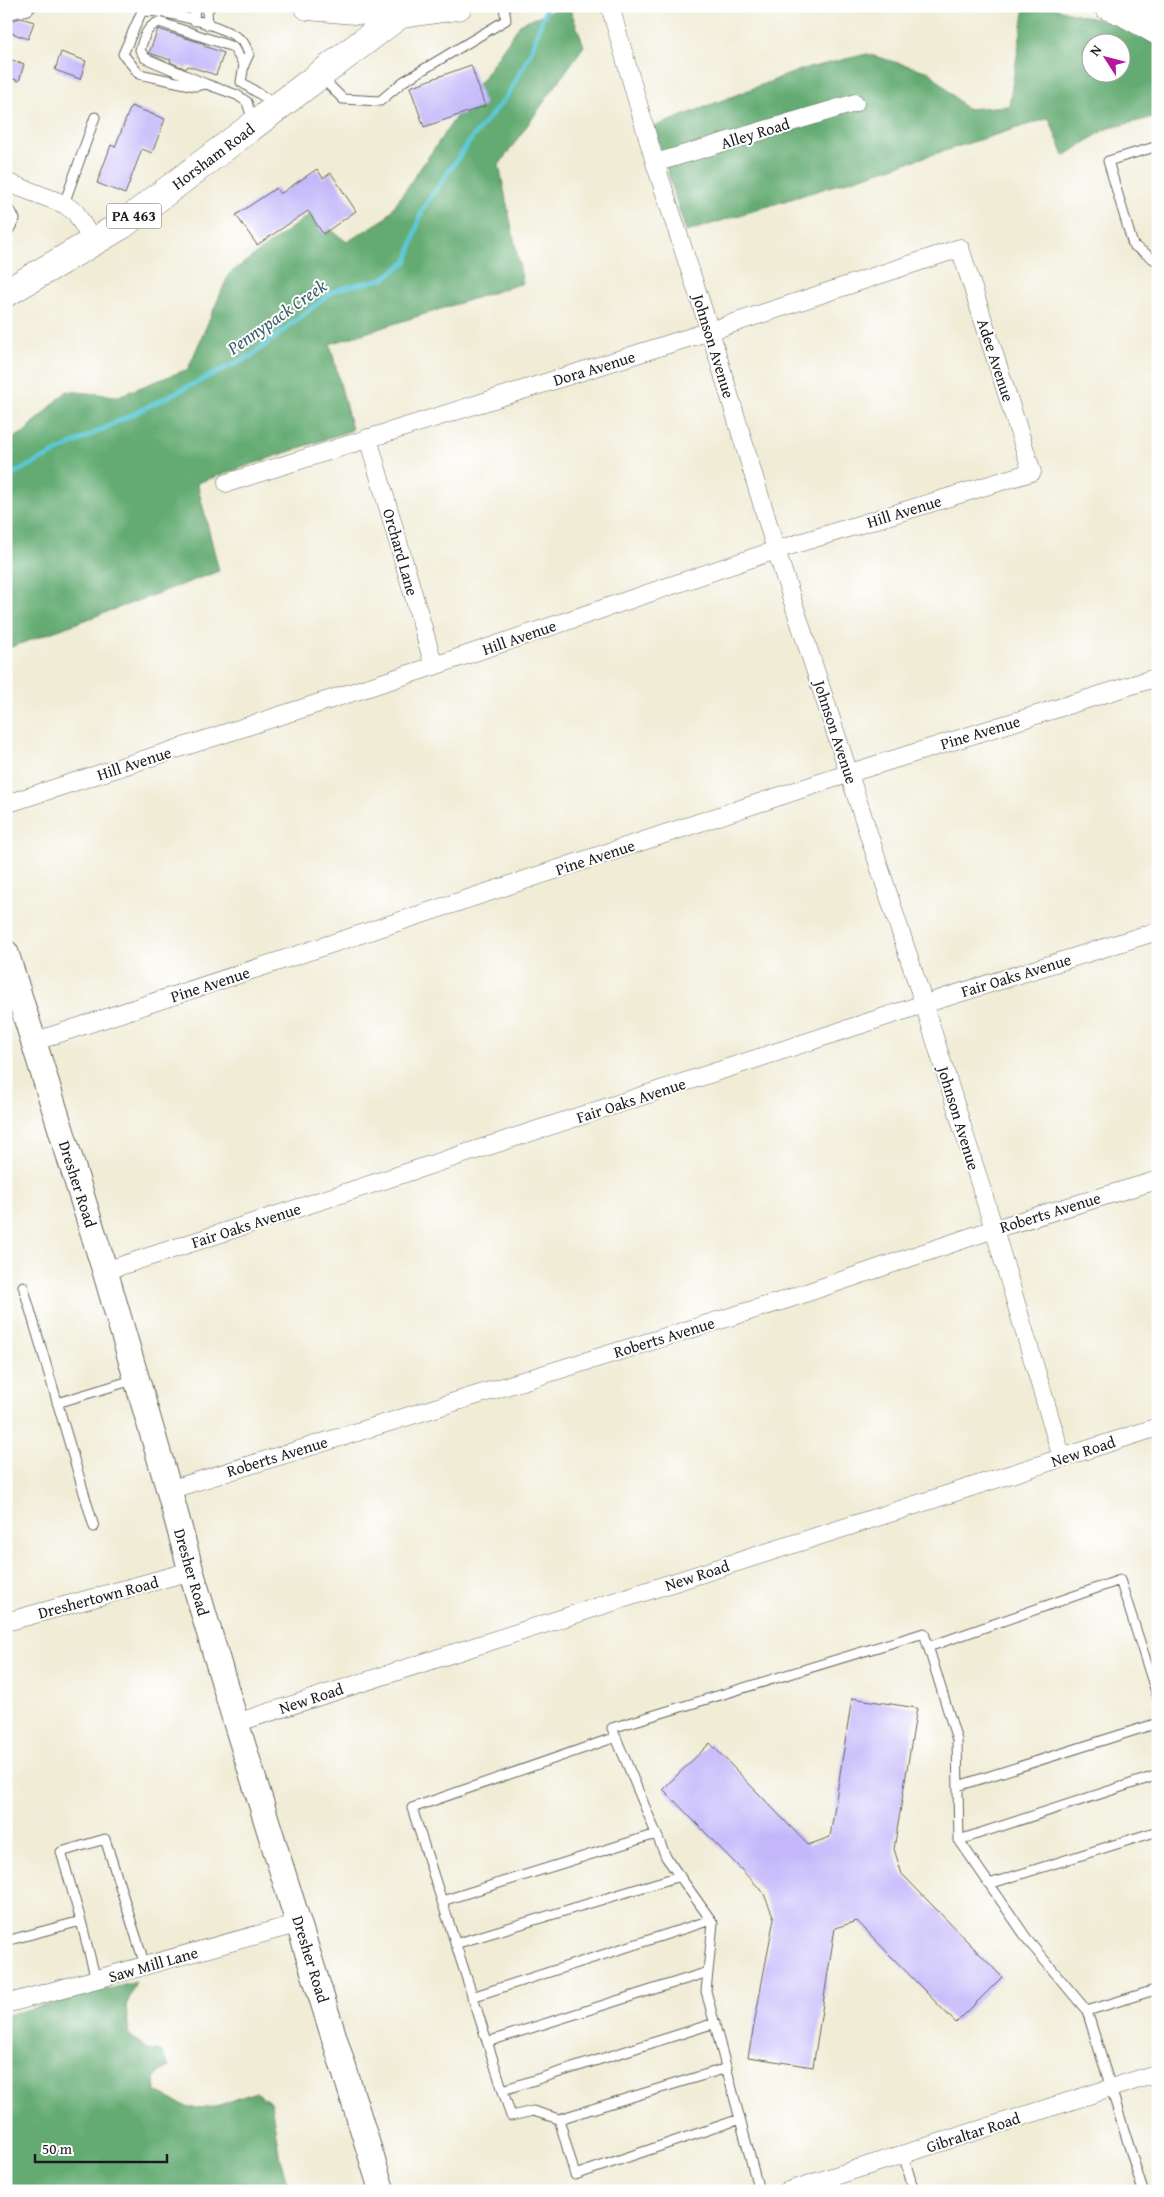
<svg xmlns="http://www.w3.org/2000/svg" width="1164" height="2197" viewBox="0 0 1164 2197" font-family="'Gentium Book Plus',serif">
	<style>
		.forest { fill: #63ab72; stroke: #406447; fill-rule: evenodd }
		.lines { fill: none; stroke-linecap: round; stroke-linejoin: round }
		.stream { stroke: #5cc7d4; stroke-width: 5 }
		.building { fill: #c3b7fa }
		.service-casing { stroke: #66655d; stroke-width: 11 }
		.minor-casing { stroke: #66655d; stroke-width: 19 }
		.secondary-casing { stroke: #66655d; stroke-width: 27 }
		.primary-casing { stroke: #66655d; stroke-width: 29 }
		.trunk-casing { stroke: #66655d; stroke-width: 29 }
		.service { stroke: #fff; stroke-width: 9 }
		.minor { stroke: #fff; stroke-width: 18 }
		.secondary { stroke: #fff; stroke-width: 25 }
		.primary { stroke: #fff; stroke-width: 28 }
		.trunk { stroke: #fff; stroke-width: 28 }
		.labels { text-anchor: middle; stroke-width: 4; stroke-linejoin: round; paint-order: stroke }
		.shield { fill: #fff; stroke: #606060; stroke-width: 1 }
		.shield-label { font-size: 15px; font-weight: bold; fill: #1c1c1c }
		.street-label { font-size: 16px; fill: #1c1c1c; stroke: #fff }
		.water-label { font-size: 18px; font-style: italic; fill: #366066; stroke: #fff }
	</style>
	<rect width="100%" height="100%" fill="#fff"/>
	<filter id="ink" filterUnits="userSpaceOnUse"><feTurbulence type="fractalNoise" baseFrequency=".02" numOctaves="2"/><feDisplacementMap in="SourceGraphic" scale="10" xChannelSelector="R" yChannelSelector="G"/><feConvolveMatrix kernelMatrix="1 2 1 2 8 2 1 2 1" color-interpolation-filters="sRGB"/></filter>
	<filter id="wash" filterUnits="userSpaceOnUse"><feTurbulence type="fractalNoise" baseFrequency=".0096" numOctaves="4" result="noise"/><feDisplacementMap in="SourceGraphic" scale="20" xChannelSelector="R" yChannelSelector="G"/><feGaussianBlur stdDeviation="1.12" result="paint"/><feColorMatrix in="noise" values="0 0 0 0 0 0 0 0 0 0 0 0 0 0 0 0 0 1.4 0 .05"/><feComposite in="paint" operator="in"/></filter>
	<g filter="url(#wash)">
		<rect width="100%" height="100%" fill="#f0ecd6"/>
		<path class="forest" d="M564 6H569L584 46 499 165 523 283 330 344 352 430 197 483 219 571 6 649V442L23 433 67 391 118 396 188 369 229 274 310 214 347 242 386 218 521 23Z
			M1025 6H1046L1123 26 1158 44V116L1106 129 1064 156 1049 118 686 232 654 127 800 70 867 54 930 72 966 109 1009 106ZM1092 42H1122V72H1092Z
			M136 1982 126 2006 129 2035 149 2050 162 2052 169 2067 155 2076 156 2092 189 2108 214 2107 256 2092 271 2103 280 2159 290 2191H6V2015Z"/>
		<g class="lines">
			<path class="stream" d="M6 477 252 355 332 292 350 286 383 279 407 261 422 210 472 138 507 96 530 54 547 6"/>
		</g>
		<g id="blocks">
			<path class="building" d="M21 18 34 22 28 39 6 31 8 21Z
				M158 29 205 44 204 46 224 53 216 75 188 66 186 69 170 62 171 60 149 53Z
				M61 52 86 61 80 79 55 70Z
				M6 58 24 64 19 81 6 76Z
				M471 65 485 106 424 127 410 87Z
				M131 106 165 119 152 153 142 149 125 194 97 183 111 145 115 147Z
				M317 169 323 178 331 173 356 211 323 234 308 211 257 245 236 215 276 188 280 194Z
				M852 1698 917 1708 894 1849 902 1874 1002 1977 956 2023 857 1921 835 1928 813 2067 748 2057 774 1918 763 1892 663 1789 710 1743 808 1845 830 1837Z"/>
		</g>
	</g>
	<g filter="url(#ink)">
		<use href="#blocks" fill-opacity="0" stroke="#66655d" stroke-width="1"/>
		<g class="lines">
			<g class="service-casing">
				<path id="service" d="M6 15 28 10 32 6
					M194 21 195 6
					M208 25 207 11 211 6
					M244 65 233 47 159 22C146 27 144 37 140 50L145 58 206 84 237 95 247 102 253 122
					M322 78 343 99 380 101 404 81 506 20 504 6
					M241 82 275 104
					M206 84 195 86 139 74 123 54 142 11C167 11 222 24 242 41 245 43 247 50 249 54L244 65 241 82
					M1158 146 1108 161 1133 245 1158 262
					M64 204 95 117
					M6 208 12 213 15 219 6 235
					M23 1286 94 1527
					M57 1403 136 1379
					M928 1647 1120 1580 1158 1698
					M616 1737 412 1808 511 2116 533 2111 559 2119 575 2175 740 2119
					M958 1786 1158 1723
					M959 1840 1158 1775
					M989 1884 1158 1831
					M442 1901 656 1834
					M81 1921 61 1852 105 1839 145 1965
					M6 1941 81 1921 96 1980
					M455 1944 680 1876
					M472 1997 711 1920
					M1087 2011 1158 1989
					M487 2042 708 1972
					M503 2090 715 2023
					M559 2119 727 2068
					M903 2154 914 2191
					M759 2191 706 1991 713 1923 666 1857 612 1728 924 1633 957 1740 959 1840 1030 1943 1087 2011 1143 2191"/>
			</g>
			<g class="minor-casing">
				<path id="minor" d="M610 6 655 163 710 331 776 550 924 1004 994 1229 1062 1458
					M655 163 855 103
					M6 182 64 204 76 213 93 242
					M368 438 434 666
					M6 804 434 666 776 550 1032 472 960 248 710 331 227 483
					M33 1042 850 773 1158 677
					M105 1271 924 1004 1158 931
					M169 1490 785 1300 994 1229 1158 1180
					M6 1622 191 1571
					M236 1723 1158 1427
					M6 2004 300 1923
					M788 2191 1158 2073"/>
			</g>
			<g class="secondary-casing">
				<path id="secondary" d="M6 953 105 1271 169 1490 191 1571 236 1723 382 2191"/>
			</g>
			<g class="primary-casing">
				<path id="primary" d="M6 293 122 225 411 6"/>
			</g>
			<g class="trunk-casing">
				<path id="trunk" d="M308 6 402 14 458 6
					M1108 6 1122 11 1158 31"/>
			</g>
			<use href="#service" class="service"/>
			<use href="#minor" class="minor"/>
			<use href="#secondary" class="secondary"/>
			<use href="#primary" class="primary"/>
			<use href="#trunk" class="trunk"/>
		</g>
	</g>
	<g class="labels">
		<rect class="shield" x="106.5" y="203.5" width="55" height="25" rx="4"/>
		<g class="shield-label">
			<text x="134" y="221">PA 463</text>
		</g>
		<g class="street-label">
			<text transform="translate(755 133) rotate(-17)" y="6">Alley Road</text>
			<text transform="translate(213 156) rotate(-37)" y="6">Horsham Road</text>
			<text transform="translate(714 346) rotate(73)" y="6">Johnson Avenue</text>
			<text transform="translate(996 360) rotate(72)" y="6">Adee Avenue</text>
			<text transform="translate(594 368) rotate(-17)" y="6">Dora Avenue</text>
			<text transform="translate(904 511) rotate(-17)" y="6">Hill Avenue</text>
			<text transform="translate(401 552) rotate(74)" y="6">Orchard Lane</text>
			<text transform="translate(519 637) rotate(-19)" y="6">Hill Avenue</text>
			<text transform="translate(836 732) rotate(72)" y="6">Johnson Avenue</text>
			<text transform="translate(980 732) rotate(-17)" y="6">Pine Avenue</text>
			<text transform="translate(134 763) rotate(-18)" y="6">Hill Avenue</text>
			<text transform="translate(595 857) rotate(-18)" y="6">Pine Avenue</text>
			<text transform="translate(1016 975) rotate(-17)" y="6">Fair Oaks Avenue</text>
			<text transform="translate(210 984) rotate(-18)" y="6">Pine Avenue</text>
			<text transform="translate(631 1100) rotate(-18)" y="6">Fair Oaks Avenue</text>
			<text transform="translate(959 1118) rotate(73)" y="6">Johnson Avenue</text>
			<text transform="translate(78 1184) rotate(72)" y="6">Dresher Road</text>
			<text transform="translate(1050 1212) rotate(-17)" y="6">Roberts Avenue</text>
			<text transform="translate(246 1225) rotate(-18)" y="6">Fair Oaks Avenue</text>
			<text transform="translate(664 1337) rotate(-17)" y="6">Roberts Avenue</text>
			<text transform="translate(1083 1451) rotate(-18)" y="6">New Road</text>
			<text transform="translate(277 1456) rotate(-17)" y="6">Roberts Avenue</text>
			<text transform="translate(192 1572) rotate(74)" y="6">Dresher Road</text>
			<text transform="translate(697 1575) rotate(-18)" y="6">New Road</text>
			<text transform="translate(98 1597) rotate(-15)" y="6">Dreshertown Road</text>
			<text transform="translate(311 1698) rotate(-18)" y="6">New Road</text>
			<text transform="translate(311 1959) rotate(73)" y="6">Dresher Road</text>
			<text transform="translate(153 1964) rotate(-16)" y="6">Saw Mill Lane</text>
			<text transform="translate(973 2132) rotate(-18)" y="6">Gibraltar Road</text>
		</g>
		<g class="water-label">
			<text transform="translate(277 317) rotate(-35)" y="6">Pennypack Creek</text>
		</g>
	</g>
	<rect width="1164" height="2197" fill="none" stroke="#fff" stroke-width="25"/>
	<g transform="translate(1106 58) rotate(306)"><circle r="24" fill="#ffffff" stroke="#a4a4a4"/>
	<path d="M0-4L9 19L0 12L-9 19Z" fill="#b5179e"/>
	<text y="-8" font-size="14" font-weight="bold" text-anchor="middle" fill="#1c1c1c">N</text>
	</g>
	<path d="M35 2154v8h132v-8" fill="none" stroke="#1c1c1c" stroke-width="2.5"/>
	<text x="42" y="2154" font-size="15" fill="#1c1c1c" stroke="#ffffff" stroke-width="4" paint-order="stroke">50 m</text>
</svg>
